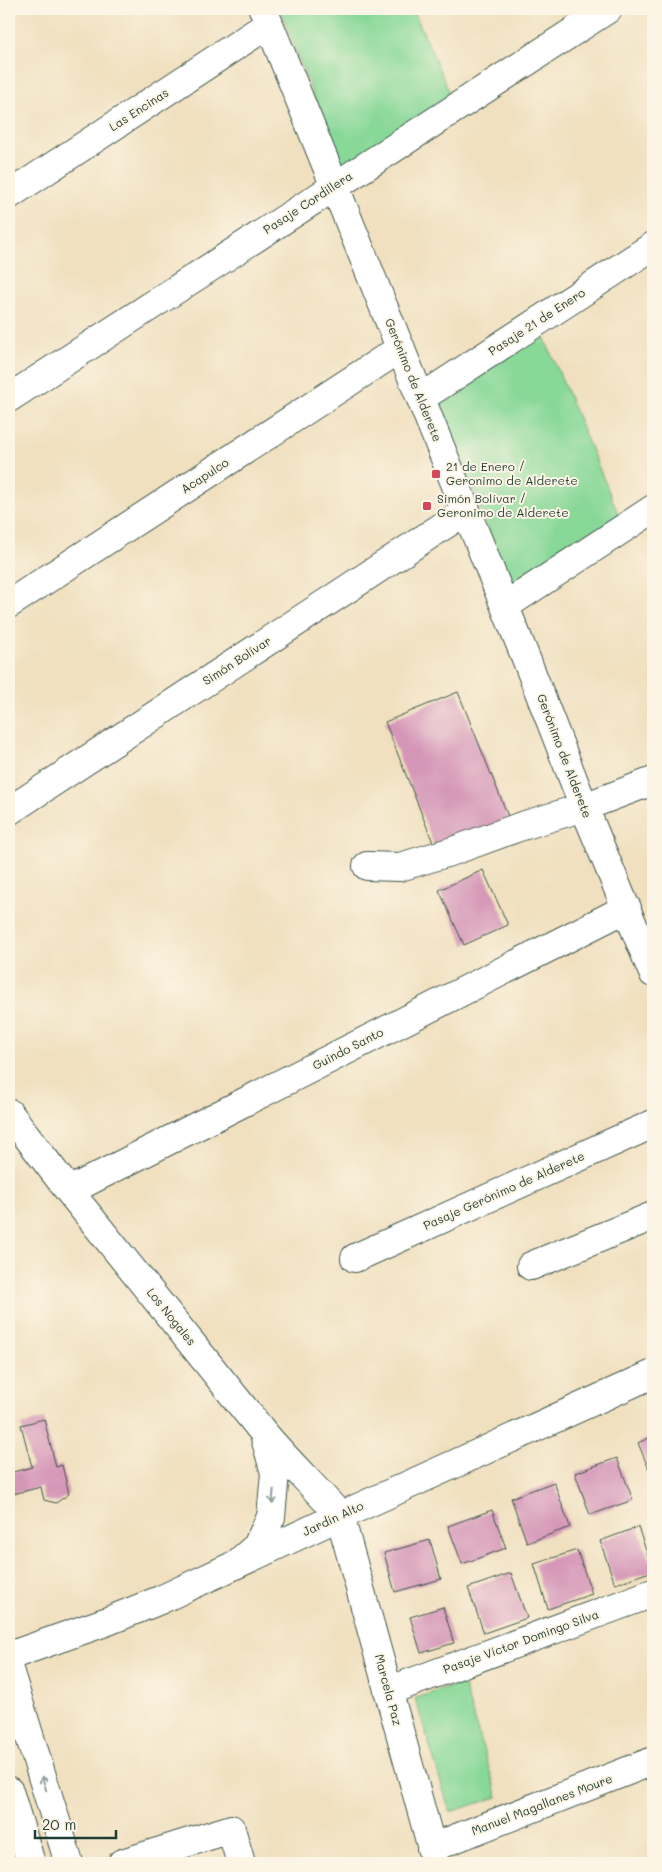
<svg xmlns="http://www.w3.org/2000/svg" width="662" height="1872" viewBox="0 0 662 1872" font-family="Mali,sans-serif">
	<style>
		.green { fill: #88d898; stroke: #548a66 }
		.building { fill: #d597b8 }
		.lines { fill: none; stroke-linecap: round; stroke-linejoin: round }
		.minor-casing { stroke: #3e5549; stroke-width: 30 }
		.minor { stroke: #fff; stroke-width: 28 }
		.oneway { stroke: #8f9e9a }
		.poi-dot { fill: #d1495b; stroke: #fcf5e5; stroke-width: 2 }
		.labels { text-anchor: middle; stroke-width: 4; stroke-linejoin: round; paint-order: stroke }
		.street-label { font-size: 12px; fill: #1f3d34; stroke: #fcf5e5 }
		.poi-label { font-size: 12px; fill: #1f3d34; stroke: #fcf5e5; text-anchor: start }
	</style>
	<rect width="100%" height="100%" fill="#fcf5e5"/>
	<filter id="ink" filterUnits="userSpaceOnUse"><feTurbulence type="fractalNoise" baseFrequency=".02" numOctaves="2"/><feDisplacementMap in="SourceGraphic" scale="10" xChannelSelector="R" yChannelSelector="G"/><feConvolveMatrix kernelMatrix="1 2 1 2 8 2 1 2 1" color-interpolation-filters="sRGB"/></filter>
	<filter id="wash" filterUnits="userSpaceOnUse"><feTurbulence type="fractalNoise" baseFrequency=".0096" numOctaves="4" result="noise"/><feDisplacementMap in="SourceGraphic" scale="20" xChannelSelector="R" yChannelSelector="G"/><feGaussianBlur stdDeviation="1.12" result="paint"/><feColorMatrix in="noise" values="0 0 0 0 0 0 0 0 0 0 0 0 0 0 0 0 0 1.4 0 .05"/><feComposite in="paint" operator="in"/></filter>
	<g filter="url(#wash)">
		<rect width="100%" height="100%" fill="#f0e0bf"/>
		<path class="green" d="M280 9H413L454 103 343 174Z
			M542 332 620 518 509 588 441 403Z
			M463 1683 498 1797 450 1812 415 1698Z"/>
		<g id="blocks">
			<path class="building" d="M458 692 510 821 436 850 385 722Z
				M483 870 508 925 464 945 439 890Z
				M44 1419 56 1467 62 1465 69 1494 56 1503 44 1500 41 1487 9 1495V1473L32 1467 21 1425Z
				M653 1436V1479L638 1443Z
				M617 1458 633 1500 590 1515 575 1473Z
				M554 1482 570 1527 527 1543 511 1498Z
				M492 1510 506 1548 462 1564 448 1526Z
				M638 1527 653 1571 615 1584 600 1541Z
				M430 1540 441 1579 395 1592 384 1553Z
				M577 1550 592 1594 548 1609 534 1564Z
				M511 1573 527 1618 484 1633 468 1588Z
				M443 1607 454 1643 421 1653 410 1617Z"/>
		</g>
	</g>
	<g filter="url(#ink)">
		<use href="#blocks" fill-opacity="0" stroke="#3e5549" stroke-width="1"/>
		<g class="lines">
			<g class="minor-casing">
				<path id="minor" d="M263 9 527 661 584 807 653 973
					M9 195 269 24
					M9 398 608 9
					M421 398 653 246
					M9 604 401 348
					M505 606 653 509
					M9 811 466 511
					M367 866 400 867 453 851 519 827 584 807 653 781
					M9 1113 69 1191 263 1432C287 1461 315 1487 340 1516L436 1863
					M69 1191 627 908
					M355 1258 653 1124
					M531 1266 653 1216
					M242 1559 257 1546 271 1517 275 1473 265 1438
					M9 1656 108 1621 160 1600 340 1516 653 1374
					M9 1670 69 1863
					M388 1691 653 1593
					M9 1791 31 1863
					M431 1848 653 1761
					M122 1863 231 1829 241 1863"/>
			</g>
			<use href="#minor" class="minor"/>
		</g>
		<defs><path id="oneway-shaft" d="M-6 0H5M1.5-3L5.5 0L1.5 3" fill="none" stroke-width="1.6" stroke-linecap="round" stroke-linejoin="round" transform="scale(1.25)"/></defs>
		<g class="oneway">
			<use href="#oneway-shaft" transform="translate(273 1497) rotate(95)"/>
			<use href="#oneway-shaft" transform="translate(44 1783) rotate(-107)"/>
		</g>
	</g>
	<g class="poi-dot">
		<rect x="431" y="469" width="10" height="10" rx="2.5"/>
		<rect x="422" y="501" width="10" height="10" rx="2.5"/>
	</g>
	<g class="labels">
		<g class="street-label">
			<text transform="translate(139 110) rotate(-33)" y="4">Las Encinas</text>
			<text transform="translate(308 203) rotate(-33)" y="4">Pasaje Cordillera</text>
			<text transform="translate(537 322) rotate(-33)" y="4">Pasaje 21 de Enero</text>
			<text transform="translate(413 380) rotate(68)" y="4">Gerónimo de Alderete</text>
			<text transform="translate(205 476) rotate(-33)" y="4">Acapulco</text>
			<text transform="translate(237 661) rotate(-33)" y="4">Simón Bolívar</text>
			<text transform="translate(564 756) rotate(69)" y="4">Gerónimo de Alderete</text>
			<text transform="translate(348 1049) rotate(-27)" y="4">Guindo Santo</text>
			<text transform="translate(504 1191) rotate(-24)" y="4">Pasaje Gerónimo de Alderete</text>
			<text transform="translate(171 1317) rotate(51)" y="4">Los Nogales</text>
			<text transform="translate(333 1519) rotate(-25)" y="4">Jardín Alto</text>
			<text transform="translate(521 1642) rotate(-20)" y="4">Pasaje Víctor Domingo Silva</text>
			<text transform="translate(388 1690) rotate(75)" y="4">Marcela Paz</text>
			<text transform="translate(542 1805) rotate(-21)" y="4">Manuel Magallanes Moure</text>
		</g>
		<g class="poi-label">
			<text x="446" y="471">21 de Enero /<tspan x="446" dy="14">Geronimo de Alderete</tspan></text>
			<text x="437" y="503">Simón Bolívar /<tspan x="437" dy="14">Geronimo de Alderete</tspan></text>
		</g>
	</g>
	<rect width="662" height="1872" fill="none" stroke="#fcf5e5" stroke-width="30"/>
	<path d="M35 1830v8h81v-8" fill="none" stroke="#1f3d34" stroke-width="2.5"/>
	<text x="42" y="1830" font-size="15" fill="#1f3d34" stroke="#fcf5e5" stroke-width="4" paint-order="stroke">20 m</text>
</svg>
